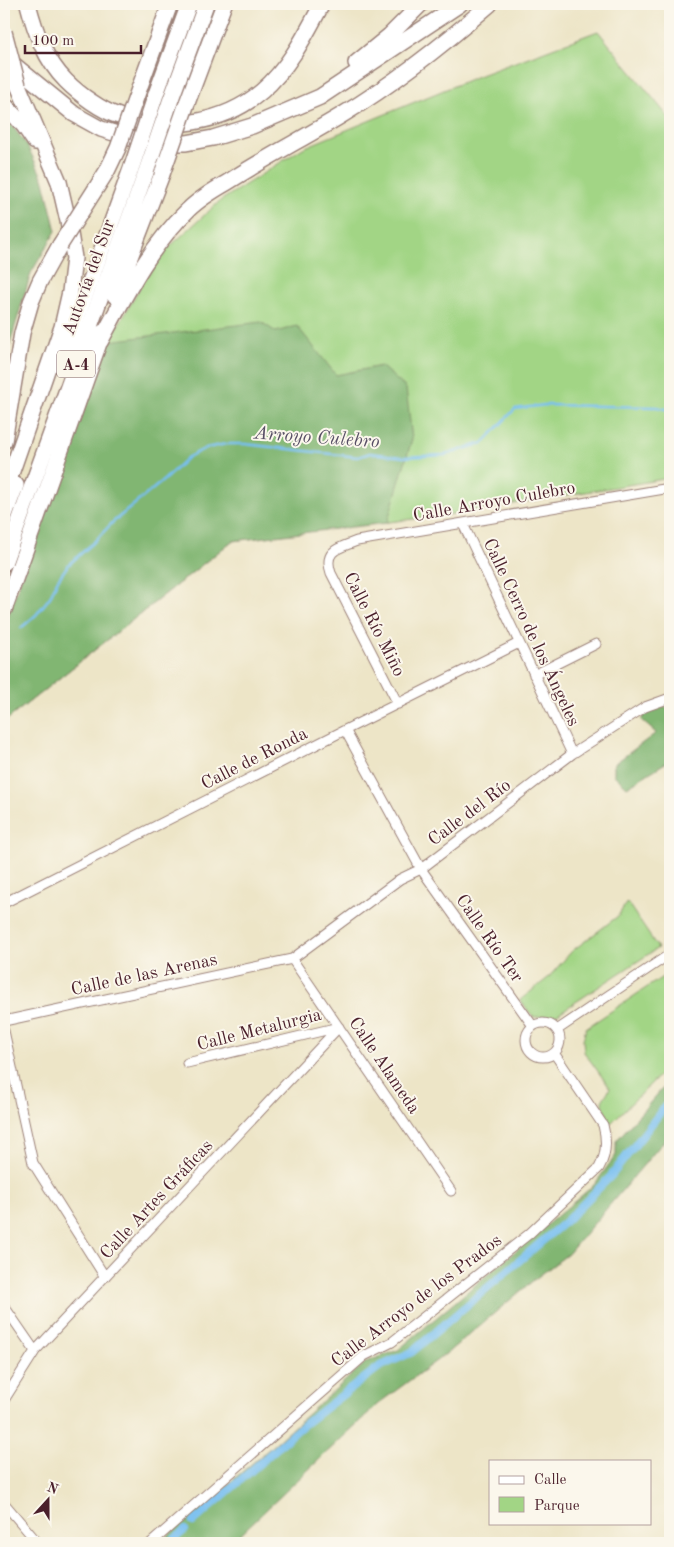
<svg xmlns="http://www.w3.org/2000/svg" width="674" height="1547" viewBox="0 0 674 1547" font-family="'Old Standard TT',serif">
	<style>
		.green { fill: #a2d585; stroke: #767a58 }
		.forest { fill: #81b672; stroke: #666a4e }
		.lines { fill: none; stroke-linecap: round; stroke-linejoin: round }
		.stream { stroke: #78bff0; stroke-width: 2.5 }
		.canal { stroke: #78bff0; stroke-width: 8 }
		.street-casing { stroke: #9c8279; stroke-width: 11 }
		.highway-casing { stroke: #9c8279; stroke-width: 18 }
		.street { stroke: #fff; stroke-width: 9 }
		.highway { stroke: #fff; stroke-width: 15 }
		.highway-bridge-casing { stroke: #9c8279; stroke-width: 18; stroke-linecap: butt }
		.highway-bridge { stroke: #fff; stroke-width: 15 }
		.labels { text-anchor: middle; stroke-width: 4; stroke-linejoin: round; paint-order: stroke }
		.shield { fill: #fbf7ec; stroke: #7f6065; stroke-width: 1 }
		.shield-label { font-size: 16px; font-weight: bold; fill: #4a1f2b }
		.street-label { font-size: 18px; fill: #4a1f2b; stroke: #fbf7ec }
		.water-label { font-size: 19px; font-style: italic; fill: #584f66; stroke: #fbf7ec }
	</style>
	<rect width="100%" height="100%" fill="#fbf7ec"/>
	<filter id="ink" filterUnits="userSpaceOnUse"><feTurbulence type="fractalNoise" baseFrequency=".02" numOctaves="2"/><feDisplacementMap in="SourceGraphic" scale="10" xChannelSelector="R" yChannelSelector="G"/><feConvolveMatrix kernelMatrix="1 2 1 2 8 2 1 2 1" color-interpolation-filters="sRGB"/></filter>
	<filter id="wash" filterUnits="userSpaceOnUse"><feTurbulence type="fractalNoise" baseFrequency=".0096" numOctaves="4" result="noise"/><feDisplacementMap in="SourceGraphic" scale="20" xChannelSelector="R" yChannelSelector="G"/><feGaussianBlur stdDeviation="1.12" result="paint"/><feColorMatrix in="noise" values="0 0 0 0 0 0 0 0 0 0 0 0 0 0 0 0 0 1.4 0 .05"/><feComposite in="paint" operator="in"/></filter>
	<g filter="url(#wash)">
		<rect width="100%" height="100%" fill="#ede5c7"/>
		<path class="green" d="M598 31 670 119V160L668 162 666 192 670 197V478L447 515 232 541 4 722V629L40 535 109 341 157 258 220 201 303 148 478 76Z
			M627 902 658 948 553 1017H533L520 1000 548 978 572 951 618 916Z
			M670 972V1065L610 1124 602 1101 610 1088 584 1052 583 1040 586 1028Z"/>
		<path class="forest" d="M4 115 27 145 44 181 56 231 31 273 8 350 4 382Z
			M261 322 276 332 297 326 336 375 381 366 406 388 412 439 387 523 232 541 4 722V625L109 341Z
			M653 704 670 709V760L627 787 614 775V764L656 733 641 720Z
			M670 1082V1134L568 1254 535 1279 447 1353 379 1403 231 1543H159L269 1449 366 1362 398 1350 594 1185 616 1155V1141L663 1088Z"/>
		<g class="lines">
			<path class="stream" d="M21 628 36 615 50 597 57 581 68 565 93 543 113 522 165 479 188 457 206 448 226 444H245L358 457 370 453 403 457 445 455 483 443 515 409 545 405 657 407 670 410"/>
			<path class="canal" d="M193 1522 303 1425 379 1367 412 1352 567 1220 611 1176 670 1100
				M169 1543 185 1530"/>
		</g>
	</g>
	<g filter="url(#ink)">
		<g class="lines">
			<g class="street-casing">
				<path id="street" d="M463 524 572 754
					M534 675 596 644
					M398 704 331 573C323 550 339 548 357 541L670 488
					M345 730 421 869 533 1026
					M4 903 345 730 519 643
					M292 959 451 1191
					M4 1021 292 959 400 879 421 869 572 754 645 707 670 698
					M526 1040a17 17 0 1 1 34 0a17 17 0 1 1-34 0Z
					M557 1030 670 954
					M4 1031 33 1163 105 1277
					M187 1063 339 1027
					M4 1306 35 1351
					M4 1400 35 1351 339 1027
					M4 1503 38 1543
					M151 1543 364 1356 392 1342 529 1234 599 1168C607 1154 607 1140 603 1125L554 1053"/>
			</g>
			<g class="highway-casing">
				<path id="highway" d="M28 4C35 31 45 60 66 81 79 94 102 111 119 116 166 132 224 124 262 91 289 68 306 34 322 4
					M8 60 74 114 101 129 146 143H186L213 138 252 126 320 97 460 4
					M356 63 389 36 421 4
					M139 89 170 4
					M156 94 189 4
					M171 99 206 4
					M187 103 224 4
					M4 104 24 126 35 142
					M115 296 162 174
					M100 342C125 296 149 247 188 210 199 199 214 190 228 182 265 158 304 138 342 115 395 83 443 45 490 4
					M60 365 132 166
					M4 441 22 333 31 302 40 281 60 245
					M4 494 62 327 70 292 74 258 68 221 59 182 18 85
					M4 517 16 485
					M4 563 146 172
					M4 610 103 332"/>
			</g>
			<use href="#street" class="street"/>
			<use href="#highway" class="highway"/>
			<g class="highway-bridge-casing">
				<path id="highway-bridge" d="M4 32 18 85
					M132 166 156 94
					M146 172 171 99
					M162 174 187 103
					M60 245 107 171 118 148 139 89"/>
			</g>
			<use href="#highway-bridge" class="highway-bridge"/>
		</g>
	</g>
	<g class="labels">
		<rect class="shield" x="57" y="350.5" width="38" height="27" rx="4"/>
		<g class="shield-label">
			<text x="76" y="370">A-4</text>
		</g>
		<g class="street-label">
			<text transform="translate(88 277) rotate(-70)" y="6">Autovía del Sur</text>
			<text transform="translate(494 501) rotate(-10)" y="6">Calle Arroyo Culebro</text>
			<text transform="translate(375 624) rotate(63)" y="6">Calle Río Miño</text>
			<text transform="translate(532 632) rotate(65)" y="6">Calle Cerro de los Ángeles</text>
			<text transform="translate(254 758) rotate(-27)" y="6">Calle de Ronda</text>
			<text transform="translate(469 812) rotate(-37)" y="6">Calle del Río</text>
			<text transform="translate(490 938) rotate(55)" y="6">Calle Río Ter</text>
			<text transform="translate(144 974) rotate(-12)" y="6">Calle de las Arenas</text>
			<text transform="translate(259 1029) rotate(-14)" y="6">Calle Metalurgia</text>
			<text transform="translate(385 1065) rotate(56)" y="6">Calle Alameda</text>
			<text transform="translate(156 1199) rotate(-47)" y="6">Calle Artes Gráficas</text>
			<text transform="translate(416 1300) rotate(-37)" y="6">Calle Arroyo de los Prados</text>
		</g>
		<g class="water-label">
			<text transform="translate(317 436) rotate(4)" y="7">Arroyo Culebro</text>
		</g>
	</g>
	<rect width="674" height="1547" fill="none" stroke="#fbf7ec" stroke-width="20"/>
	<rect x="489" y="1460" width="162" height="65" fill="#fbf7ec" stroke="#b4a19f"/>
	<rect x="499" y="1476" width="25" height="8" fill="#ffffff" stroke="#b4a19f"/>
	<text x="534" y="1484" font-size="15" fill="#4a1f2b">Calle</text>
	<rect x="499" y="1497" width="25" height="15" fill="#a2d585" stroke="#b4a19f"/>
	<text x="534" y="1510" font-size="15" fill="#4a1f2b">Parque</text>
	<g transform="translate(48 1500) rotate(21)" stroke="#fbf7ec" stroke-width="4" paint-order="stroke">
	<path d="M0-4L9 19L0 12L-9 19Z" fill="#4a1f2b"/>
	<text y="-8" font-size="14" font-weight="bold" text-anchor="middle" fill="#4a1f2b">N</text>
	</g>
	<path d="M25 45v8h116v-8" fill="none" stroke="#4a1f2b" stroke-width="2.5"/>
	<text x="32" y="45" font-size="15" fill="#4a1f2b" stroke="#fbf7ec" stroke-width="4" paint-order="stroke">100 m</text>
</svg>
